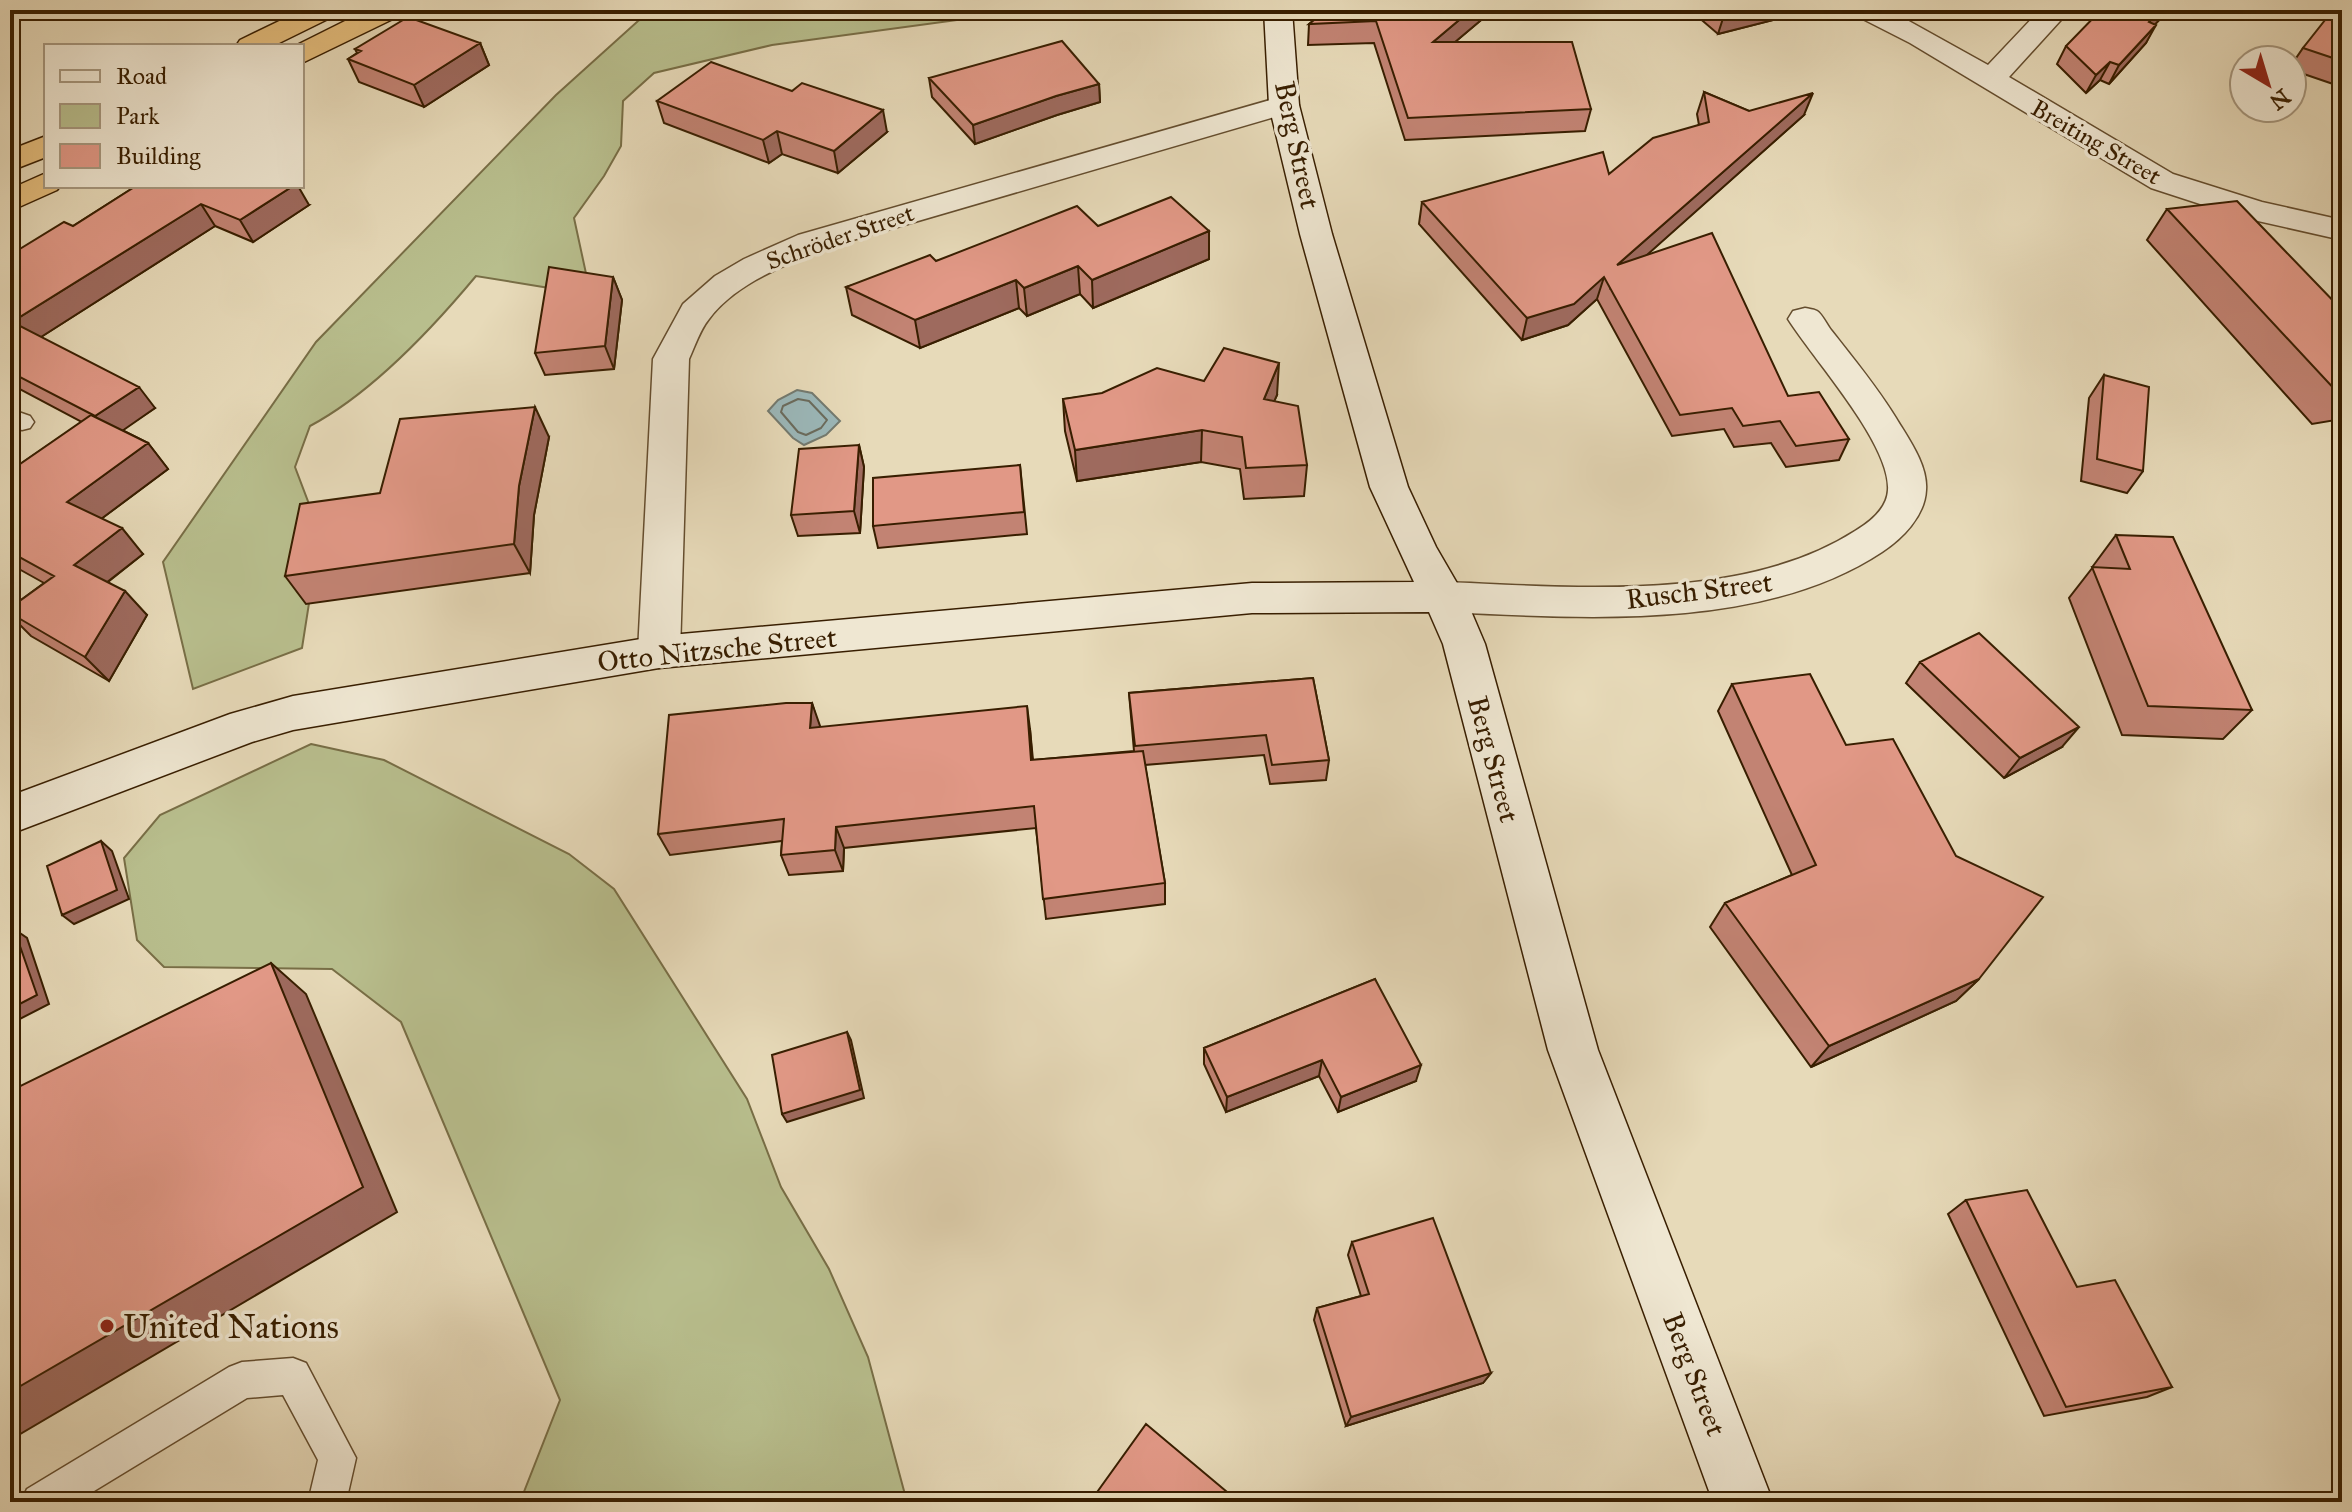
<svg xmlns="http://www.w3.org/2000/svg" width="2352" height="1512" viewBox="0 0 2352 1512" font-family="'IM FELL Great Primer',serif">
	<style>
		.green { fill: #b8be8d; stroke: #786e46; stroke-width: 2 }
		.water { fill: #9bb8ba; stroke: #737a70; stroke-width: 2 }
		.lines { fill: none; stroke-linecap: round; stroke-linejoin: round }
		.shore { stroke: #6a6b5d; stroke-width: 2 }
		.lane-casing { stroke: #644d2e; stroke-width: 3 }
		.street-casing { stroke: #644d2e; stroke-width: 3 }
		.secondary-casing { stroke: #381e00; stroke-width: 3 }
		.highway-casing { stroke: #381e00; stroke-width: 3 }
		.lane { fill: #efe7d2; fill-rule: evenodd }
		.street { fill: #efe7d2; fill-rule: evenodd }
		.secondary { fill: #efe7d2; fill-rule: evenodd }
		.highway { fill: #e4bd7c; fill-rule: evenodd }
		.wall { fill: #c28373; stroke: #381e00; stroke-width: 2 }
		.shaded-wall { fill: #9e6a5e; stroke: #381e00; stroke-width: 2 }
		.building { fill: #e19886; stroke: #381e00; stroke-width: 2 }
		.poi-dot { fill: #8f2418; stroke: #efe7d2; stroke-width: 3 }
		.labels { text-anchor: middle; stroke-width: 7; stroke-linejoin: round; paint-order: stroke }
		.far-street-label { font-size: 24px; fill: #381e00; stroke: #efe7d2 }
		.street-label { font-size: 28px; fill: #381e00; stroke: #efe7d2 }
		.near-poi-label { font-size: 34px; fill: #381e00; stroke: #efe7d2; text-anchor: start }
	</style>
	<rect width="100%" height="100%" fill="#e7dab9"/>
	<filter id="stains"><feTurbulence type="fractalNoise" baseFrequency=".0025" numOctaves="4"/><feColorMatrix values="0 0 0 0 .2 0 0 0 0 .09 0 0 0 0 .02 0 0 0 .5 -.17"/></filter>
	<radialGradient id="worn" r=".72"><stop offset=".6" stop-color="#630" stop-opacity="0"/><stop offset="1" stop-color="#630" stop-opacity=".3"/></radialGradient>
	<path class="green" d="M656 10H1031L772 45 654 73 623 101 621 146 604 176 574 218 587 278 586 294 476 276C431 330 372 393 310 426L295 467 320 533 302 648 193 689 163 562 316 342 556 95 638 21Z
		M311 744 384 760 569 854 614 889 747 1099 781 1187 829 1269 868 1357 907 1502H520L560 1400 401 1022 332 969 164 967 137 940 124 858 160 815Z"/>
	<path class="water" d="M797 390 812 393 840 421 826 435 804 445 793 438 768 411 778 400Z"/>
	<g class="lines">
		<path class="shore" d="M798 399 809 401 827 420 821 428 806 435 798 432 781 412 783 406Z"/>
		<g class="lane-casing">
			<path id="lane" d="M10 409 30 416 34 422 30 428 22 430 10 426Z
				M293 1358 306 1363 356 1458 346 1502H308L318 1460 283 1395 247 1398 76 1502H21L27 1489 229 1367 242 1362Z"/>
		</g>
		<g class="street-casing">
			<path id="street" d="M1853 10H1889L1988 65 2040 10H2070L2009 77 2173 174 2262 202 2342 220V240L2240 217 2151 188 1910 43 1857 16Z
				M1284 96 1295 99 1299 105 1295 111 822 249C783 266 735 284 709 319 700 330 695 346 689 359L680 652 674 663 659 668 644 663 638 652 653 359 683 304 715 276 744 259 798 235Z
				M1805 308C1809 309 1813 309 1817 311 1822 314 1827 325 1831 330 1854 359 1877 387 1896 418 1908 438 1928 465 1926 490 1925 516 1902 539 1882 552 1761 632 1584 618 1445 612L1431 608 1425 597 1431 586 1445 582C1573 587 1743 603 1855 531 1870 522 1887 509 1888 490 1891 444 1813 359 1788 319L1793 311Z"/>
		</g>
		<g class="secondary-casing">
			<path id="secondary" d="M1264 10H1292L1299 105 1332 234 1408 487 1436 547 1465 597 1485 644 1598 1050 1773 1502H1713L1548 1050 1443 644 1429 612 1252 613 659 668 293 730 252 742 10 834V796L230 714 293 696 659 636 1252 583 1414 582 1370 487 1300 234 1269 105Z"/>
		</g>
		<g class="highway-casing">
			<path id="highway" d="M302 10H338L334 16 273 46H236L240 40Z
				M367 10H403L399 16 302 63V46H295Z
				M46 136V157L10 171V150Z
				M46 173V186H60L57 190 10 211V189Z"/>
		</g>
		<use href="#lane" class="lane"/>
		<use href="#street" class="street"/>
		<use href="#secondary" class="secondary"/>
		<use href="#highway" class="highway"/>
	</g>
	<path class="wall" d="M1327 10H1493L1455 42 1591 109 1585 131 1405 140 1374 43 1308 45 1309 24Z
		M1690 10H1787L1785 17 1718 34Z
		M2342 10V87L2292 70V64L2303 48Z
		M2155 24 2146 43 2109 84 2100 80 2086 93 2057 64 2066 46Z
		M480 43 489 65 424 107 359 82 348 59 357 53 355 49Z
		M929 78 1099 84 1100 102 1057 115 975 144 932 97Z
		M1704 92 1749 111 1804 115 1646 255 1788 396 1849 439 1839 460 1786 467 1771 443 1734 447 1724 429 1672 436 1597 299 1568 325 1522 340 1419 224 1422 202 1609 174 1699 125 1697 114Z
		M657 101 887 132 838 173 782 154 769 163 664 123Z
		M136 186 309 205 253 242 215 226 41 337 155 408 122 430 148 443 168 469 101 519 143 554 108 582 147 615 109 681 31 636 10 615V608L44 583 10 564V471L82 422 10 384V255L73 226Z
		M2167 209 2342 310V419L2312 424 2147 240Z
		M1098 226 1209 231V259L1093 308 1080 294 1027 316 1019 308 920 348 852 315 846 287 936 261Z
		M613 277 622 300 614 369 545 375 535 353Z
		M2104 375 2143 471 2127 493 2081 481 2089 398Z
		M1204 381 1277 395 1274 401 1307 465 1304 496 1244 499 1240 469 1201 462 1077 481 1065 431 1063 399Z
		M549 437 534 515 530 573 306 604 285 576 380 493Z
		M859 445 864 467 860 533 798 536 791 515Z
		M1020 465 1027 534 878 548 873 526Z
		M2116 535 2252 710 2223 739 2122 735 2069 598 2093 567V566Z
		M1920 662 2062 747 2004 778 1906 683Z
		M1313 678 1329 760 1326 780 1270 784 1264 755 1145 765 1165 883V904L1046 919 1036 828 844 848 843 871 789 875 781 855 782 841 670 855 658 834 812 703 819 727 1030 729 1033 760 1134 751 1129 693Z
		M1732 684 1846 745 1979 979 1956 1001 1811 1067 1710 927 1725 903 1792 875 1718 711Z
		M2342 832V852L2333 839Z
		M1375 979 1416 1081 1338 1112 1319 1076 1226 1112 1204 1064V1048Z
		M1966 1200 2077 1287 2172 1387 2147 1397 2044 1416 1948 1214Z
		M1352 1242 1491 1373 1483 1383 1346 1426 1314 1320 1317 1308 1361 1296 1348 1255Z"/>
	<path class="shaded-wall" d="M1471 10H1493L1429 64 1433 42Z
		M1731 10H1787L1785 17 1718 34 1725 12Z
		M2161 10H2169L2139 41 2149 22Z
		M2156 25 2146 43 2109 84 2119 65Z
		M480 43 489 65 424 107 414 85Z
		M2110 62 2100 80 2086 93 2096 75Z
		M1099 84 1100 102 1057 115 975 144 973 125 1056 96Z
		M1813 93 1804 115 1611 287 1617 265Z
		M883 110 887 132 838 173 834 151Z
		M777 131 782 154 769 163 763 140Z
		M293 186H298L309 205 253 242 240 220Z
		M201 204 215 226 30 344 12 322Z
		M1209 231V259L1093 308 1092 280Z
		M1078 266 1080 294 1027 316 1024 288Z
		M613 277 622 300 614 369 605 346Z
		M1604 277 1597 299 1568 325 1522 340 1527 318Z
		M1016 280 1019 308 920 348 915 320Z
		M1279 363 1277 395 1261 431 1264 399Z
		M139 387 155 408 112 438 95 416Z
		M535 407 549 437 534 515 530 573 514 544 519 486Z
		M1202 430 1201 462 1077 481 1075 450Z
		M148 443 168 469 89 528 67 502Z
		M859 445 864 467 860 533 854 511Z
		M122 528 143 554 97 590 74 565Z
		M125 591 147 615 109 681 85 657Z
		M812 703 820 726 818 750 810 728Z
		M1027 706 1030 729 1034 782 1031 760Z
		M2079 727 2062 747 2004 778 2020 758Z
		M836 827 844 848 843 871 835 850Z
		M101 841 112 851 129 899 74 924 62 915Z
		M14 929 27 938 49 1004 10 1024Z
		M271 963 306 994 397 1212 10 1440V1392Z
		M1979 979 1956 1001 1811 1067 1829 1046Z
		M847 1032 851 1040 864 1098 787 1122 782 1114Z
		M1322 1060 1319 1076 1226 1112 1227 1097Z
		M1421 1065 1416 1081 1338 1112 1341 1097Z
		M1491 1373 1483 1383 1346 1426 1351 1417Z"/>
	<path class="building" d="M1327 10H1471L1433 42H1572L1591 109 1408 118 1376 21 1309 24Z
		M2101 10H2161L2149 22 2156 25 2119 65 2110 62 2096 75 2066 46Z
		M2333 10H2342V61L2303 48Z
		M408 17 480 43 414 85 348 59 361 51 355 49Z
		M1062 41 1099 84 1056 96 973 125 929 78Z
		M711 62 792 91 802 83 883 110 834 151 777 131 763 140 657 101Z
		M1704 92 1749 111 1813 93 1617 265 1712 233 1788 396 1819 392 1849 439 1796 446 1780 421 1743 426 1732 408 1680 415 1604 277 1574 304 1527 318 1422 202 1603 152 1609 174 1653 138 1709 122Z
		M136 186H293L240 220 201 204 12 322 139 387 95 416 10 372V255L64 222 73 226Z
		M1171 197 1209 231 1092 280 1078 266 1024 288 1016 280 915 320 846 287 930 255 936 261 1077 206 1098 226Z
		M2237 201 2342 310V393H2338L2167 209Z
		M549 267 613 277 605 346 535 353Z
		M1224 348 1279 363 1264 399 1298 406 1307 465 1246 468 1242 437 1202 430 1075 450 1063 399 1102 393 1157 368 1204 381Z
		M2104 375 2149 387 2143 471 2097 459Z
		M535 407 519 486 514 544 285 576 300 504 380 493 400 419Z
		M91 415 148 443 67 502 122 528 74 565 125 591 85 657 10 613V608L54 576 10 552V471Z
		M859 445 854 511 791 515 799 449Z
		M1020 465 1024 512 873 526V478Z
		M2116 535 2173 537 2252 710 2148 706 2092 567 2130 569Z
		M1979 633 2079 727 2020 758 1920 662Z
		M1810 674 1846 745 1893 739 1956 856 2043 897 1979 979 1829 1046 1725 903 1816 865 1732 684Z
		M1313 678 1329 760 1272 765 1266 735 1135 746 1129 693Z
		M786 703H812L810 728 1027 706 1031 760 1143 751 1165 883 1043 899 1034 806 836 827 835 850 781 855 784 819 658 834 669 715Z
		M101 841 117 890 62 915 47 866Z
		M14 929 37 995 10 1009V931Z
		M271 963 363 1187 10 1392V1091Z
		M1375 979 1421 1065 1341 1097 1322 1060 1227 1097 1204 1048Z
		M847 1032 860 1090 782 1114 772 1055Z
		M2027 1190 2077 1287 2115 1280 2172 1387 2066 1407 1966 1200Z
		M1433 1218 1491 1373 1351 1417 1317 1308 1369 1294 1352 1242Z
		M1146 1424 1239 1502H1090Z"/>
	<circle class="poi-dot" cx="107" cy="1326" r="8"/>
	<g class="labels">
		<g class="far-street-label">
			<text transform="translate(2096 142) rotate(30)" y="8">Breiting Street</text>
			<text transform="translate(840 237) rotate(-19)" y="8">Schröder Street</text>
		</g>
		<g class="street-label">
			<text transform="translate(1298 145) rotate(78)" y="10">Berg Street</text>
			<text transform="translate(1699 590) rotate(-7)" y="10">Rusch Street</text>
			<text transform="translate(717 649) rotate(-6)" y="10">Otto Nitzsche Street</text>
			<text transform="translate(1494 759) rotate(75)" y="10">Berg Street</text>
			<text transform="translate(1695 1374) rotate(69)" y="10">Berg Street</text>
		</g>
		<g class="near-poi-label">
			<text x="123" y="1338">United Nations</text>
		</g>
	</g>
	<rect width="2352" height="1512" fill="none" stroke="#e7dab9" stroke-width="40"/>
	<rect x="12" y="12" width="2328" height="1488" fill="none" stroke="#381e00" stroke-width="4"/>
	<rect x="20" y="20" width="2312" height="1472" fill="none" stroke="#381e00" stroke-width="2"/>
	<rect x="44" y="44" width="260" height="144" fill="#efe7d2" stroke="#a6977e" stroke-width="2"/>
	<rect x="60" y="70" width="40" height="12" fill="#efe7d2" stroke="#a6977e" stroke-width="2"/>
	<text x="116" y="84" font-size="24" fill="#381e00">Road</text>
	<rect x="60" y="104" width="40" height="24" fill="#b8be8d" stroke="#a6977e" stroke-width="2"/>
	<text x="116" y="124" font-size="24" fill="#381e00">Park</text>
	<rect x="60" y="144" width="40" height="24" fill="#e19886" stroke="#a6977e" stroke-width="2"/>
	<text x="116" y="164" font-size="24" fill="#381e00">Building</text>
	<g transform="translate(2268 84) rotate(142)"><circle r="38" fill="#efe7d2" stroke="#a6977e" stroke-width="2"/>
	<path d="M0-6L14 30L0 20L-14 30Z" fill="#8f2418"/>
	<text y="-12" font-size="22" font-weight="bold" text-anchor="middle" fill="#381e00">N</text>
	</g>
	<rect width="100%" height="100%" filter="url(#stains)"/>
	<rect width="100%" height="100%" fill="url(#worn)"/>
</svg>
